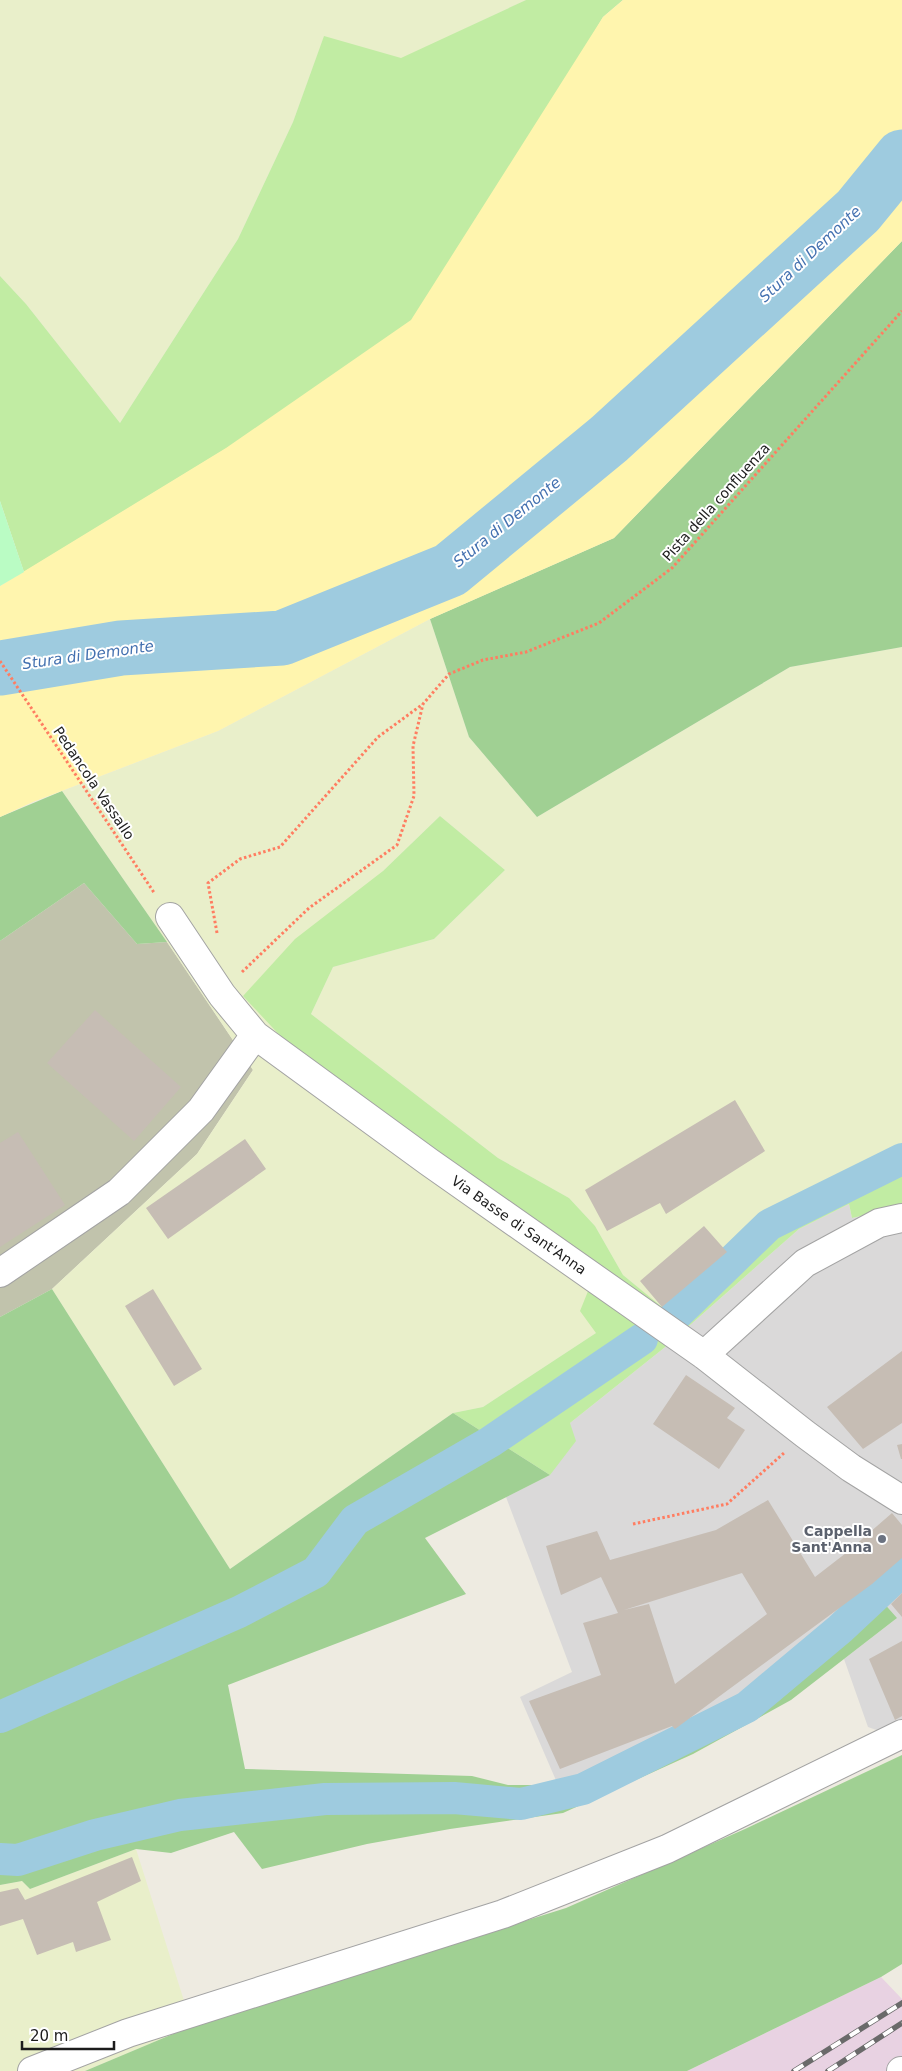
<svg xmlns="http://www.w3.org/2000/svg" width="902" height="2071" viewBox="0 0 902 2071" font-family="'DejaVu Sans',sans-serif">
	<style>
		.residential { fill: #dad9d9 }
		.industrial { fill: #e8d2e2 }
		.construction { fill: #c1c3ac }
		.farmland { fill: #e9efca }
		.grass { fill: #c1eca3 }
		.forest { fill: #a0d093 }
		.sand { fill: #fff5ae }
		.park { fill: #bafcc4 }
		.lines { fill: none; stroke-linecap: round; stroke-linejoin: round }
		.canal { stroke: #9ecbdf; stroke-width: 32 }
		.river { stroke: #9ecbdf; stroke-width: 55 }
		.building { fill: #c6bdb4; fill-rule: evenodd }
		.minor-casing { stroke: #a3a3a3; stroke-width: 30 }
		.path { stroke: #ff7d61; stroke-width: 3; stroke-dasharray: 2.5 2.5; stroke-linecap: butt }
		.minor { stroke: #fff; stroke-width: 28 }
		.rail-casing { stroke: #6a6a6a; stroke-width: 5.5 }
		.rail { stroke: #fff; stroke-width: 4; stroke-dasharray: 11; stroke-linecap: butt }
		.worship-dot { fill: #6b7280; stroke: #fff; stroke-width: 2 }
		.labels { text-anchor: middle; stroke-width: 4; stroke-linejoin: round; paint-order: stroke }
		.street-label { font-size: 14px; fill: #1c1c1c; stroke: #fff }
		.worship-label { font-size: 14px; font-weight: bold; fill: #5b616d; stroke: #fff; text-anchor: end }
		.water-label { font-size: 15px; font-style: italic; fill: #4471b0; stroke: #fff }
	</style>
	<rect width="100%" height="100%" fill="#eeebe1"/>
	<path class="residential" d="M849 1204 852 1218 902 1207V1739L868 1727 844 1659 897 1618 738 1695 675 1738 558 1785 520 1697 572 1672 506 1497 550 1475 570 1423 664 1348 799 1229Z"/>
	<path class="industrial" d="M881 1977 902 1999V2070L900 2071H687Z"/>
	<path class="construction" d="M84 883 137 944 167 942 253 1070 197 1154 52 1289 0 1317V941Z"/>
	<path class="farmland" d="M0 0H526L401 59 324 37 293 122 238 239 120 423 26 304 0 276Z
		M430 619 469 737 537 817 790 667 902 647V1148L768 1211 727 1252 662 1307 623 1275 595 1226 569 1198 498 1158 311 1014 333 967 434 939 505 870 440 816 383 871 243 996 598 1269 596 1333 483 1407 453 1413 230 1569 52 1289 197 1154 253 1070 167 942 62 791 218 731Z
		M136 1849 192 2026 85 2071H0V1885L22 1881 30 1889Z"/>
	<path class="grass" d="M526 0H623L603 17 422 329 24 572 0 501V276L26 304 120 423 238 239 293 122 324 36 401 58Z
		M440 816 505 870 434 939 333 967 311 1014 498 1158 569 1198 595 1226 623 1275 662 1307 727 1252 768 1211 902 1148V1207L852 1218 849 1204 799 1229 664 1348 570 1423 576 1441 550 1475 453 1413 483 1407 596 1333 580 1311 597 1269 300 1057 243 996 295 939 383 871Z"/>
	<path class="forest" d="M902 241V647L790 667 537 817 469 737 430 619 614 538Z
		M62 791 167 942 137 944 84 883 0 941V817Z
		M52 1289 230 1569 453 1413 550 1475 425 1538 466 1594 228 1685 245 1769 472 1776 508 1785H558L675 1738 738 1695 873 1591 897 1618 791 1700 693 1754 563 1813 450 1829 367 1844 262 1869 234 1832 171 1853 136 1849 30 1889 22 1881 0 1885V1317Z
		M902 1755V1964L881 1977 687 2071H85L192 2026 566 1908 745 1829Z"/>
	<path class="sand" d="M623 0H902V241L614 538 430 619 218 731 33 802 0 817V586L226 448 411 320 603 17Z"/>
	<path class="park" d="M0 501 24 572 0 586Z"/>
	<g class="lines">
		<path class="canal" d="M674 1317 769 1225 902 1159
			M0 1717 239 1612 316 1572 355 1520 490 1442 642 1339
			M0 1859 18 1860 95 1835 180 1815 325 1799 454 1798 521 1804 583 1789 747 1707 840 1629 902 1571"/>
		<path class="river" d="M0 668 121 648 282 638 450 570 609 439 858 211 902 157"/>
	</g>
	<path class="building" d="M95 1010 181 1087 134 1141 47 1063Z
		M735 1100 765 1151 666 1214 660 1203 607 1231 585 1190Z
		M18 1132 65 1205 0 1247V1143Z
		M245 1139 266 1169 168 1239 146 1208Z
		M704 1226 727 1252 662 1307 640 1281Z
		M153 1289 202 1369 174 1386 125 1306Z
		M902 1351V1423L863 1449 827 1407Z
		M686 1375 735 1408 727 1418 745 1430 719 1469 653 1424Z
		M902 1444V1459H901L897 1445Z
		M768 1500 815 1577 846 1553 892 1513 902 1525V1558L872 1584 675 1729 672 1726 560 1769 529 1701 601 1675 583 1623 618 1613 601 1577 561 1595 546 1546 597 1531 610 1560 716 1530ZM742 1573 767 1614 675 1684 649 1604 624 1610Z
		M902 1593V1617L891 1604Z
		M902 1641V1716L895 1720 869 1659Z
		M132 1857 141 1881 97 1902 111 1940 76 1952 73 1942 37 1955 23 1919 0 1926V1892L18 1888 25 1900Z"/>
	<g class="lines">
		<g class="minor-casing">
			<path id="minor" d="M170 917 222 995 255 1035 429 1162 704 1355 805 1434 851 1468 902 1500
				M0 1273 119 1192 201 1110 255 1035
				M704 1355 805 1263 879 1223 902 1218
				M32 2071 128 2033 503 1914 667 1849 902 1734
				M901 2071H902"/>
		</g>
		<path class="path" d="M0 661 155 894
			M217 933 208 883 240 859 280 847 378 737 423 704
			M242 972 309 908 397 845 414 796 413 746 423 704 449 674 483 660 526 652 599 623 672 568 902 311
			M633 1524 727 1504 784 1453"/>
		<use href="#minor" class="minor"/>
		<g class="rail-casing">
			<path id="rail" d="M794 2071 902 2003
				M828 2071 902 2023"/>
		</g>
		<use href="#rail" class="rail"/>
	</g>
	<circle class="worship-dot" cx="882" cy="1539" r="5"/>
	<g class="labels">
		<g class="street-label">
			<text transform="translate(716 502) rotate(-48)" y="5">Pista della confluenza</text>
			<text transform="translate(94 783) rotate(56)" y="5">Pedancola Vassallo</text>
			<text transform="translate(519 1225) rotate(35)" y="5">Via Basse di Sant'Anna</text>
		</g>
		<g class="worship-label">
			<text x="872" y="1536">Cappella<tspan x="872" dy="16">Sant'Anna</tspan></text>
		</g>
		<g class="water-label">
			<text transform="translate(810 254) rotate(-43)" y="5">Stura di Demonte</text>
			<text transform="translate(507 522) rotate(-39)" y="5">Stura di Demonte</text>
			<text transform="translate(88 655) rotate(-8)" y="5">Stura di Demonte</text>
		</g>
	</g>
	<path d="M22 2041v8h92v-8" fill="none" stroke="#1c1c1c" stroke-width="2.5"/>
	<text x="30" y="2041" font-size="15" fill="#1c1c1c" stroke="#ffffff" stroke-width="4" paint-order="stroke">20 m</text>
</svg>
